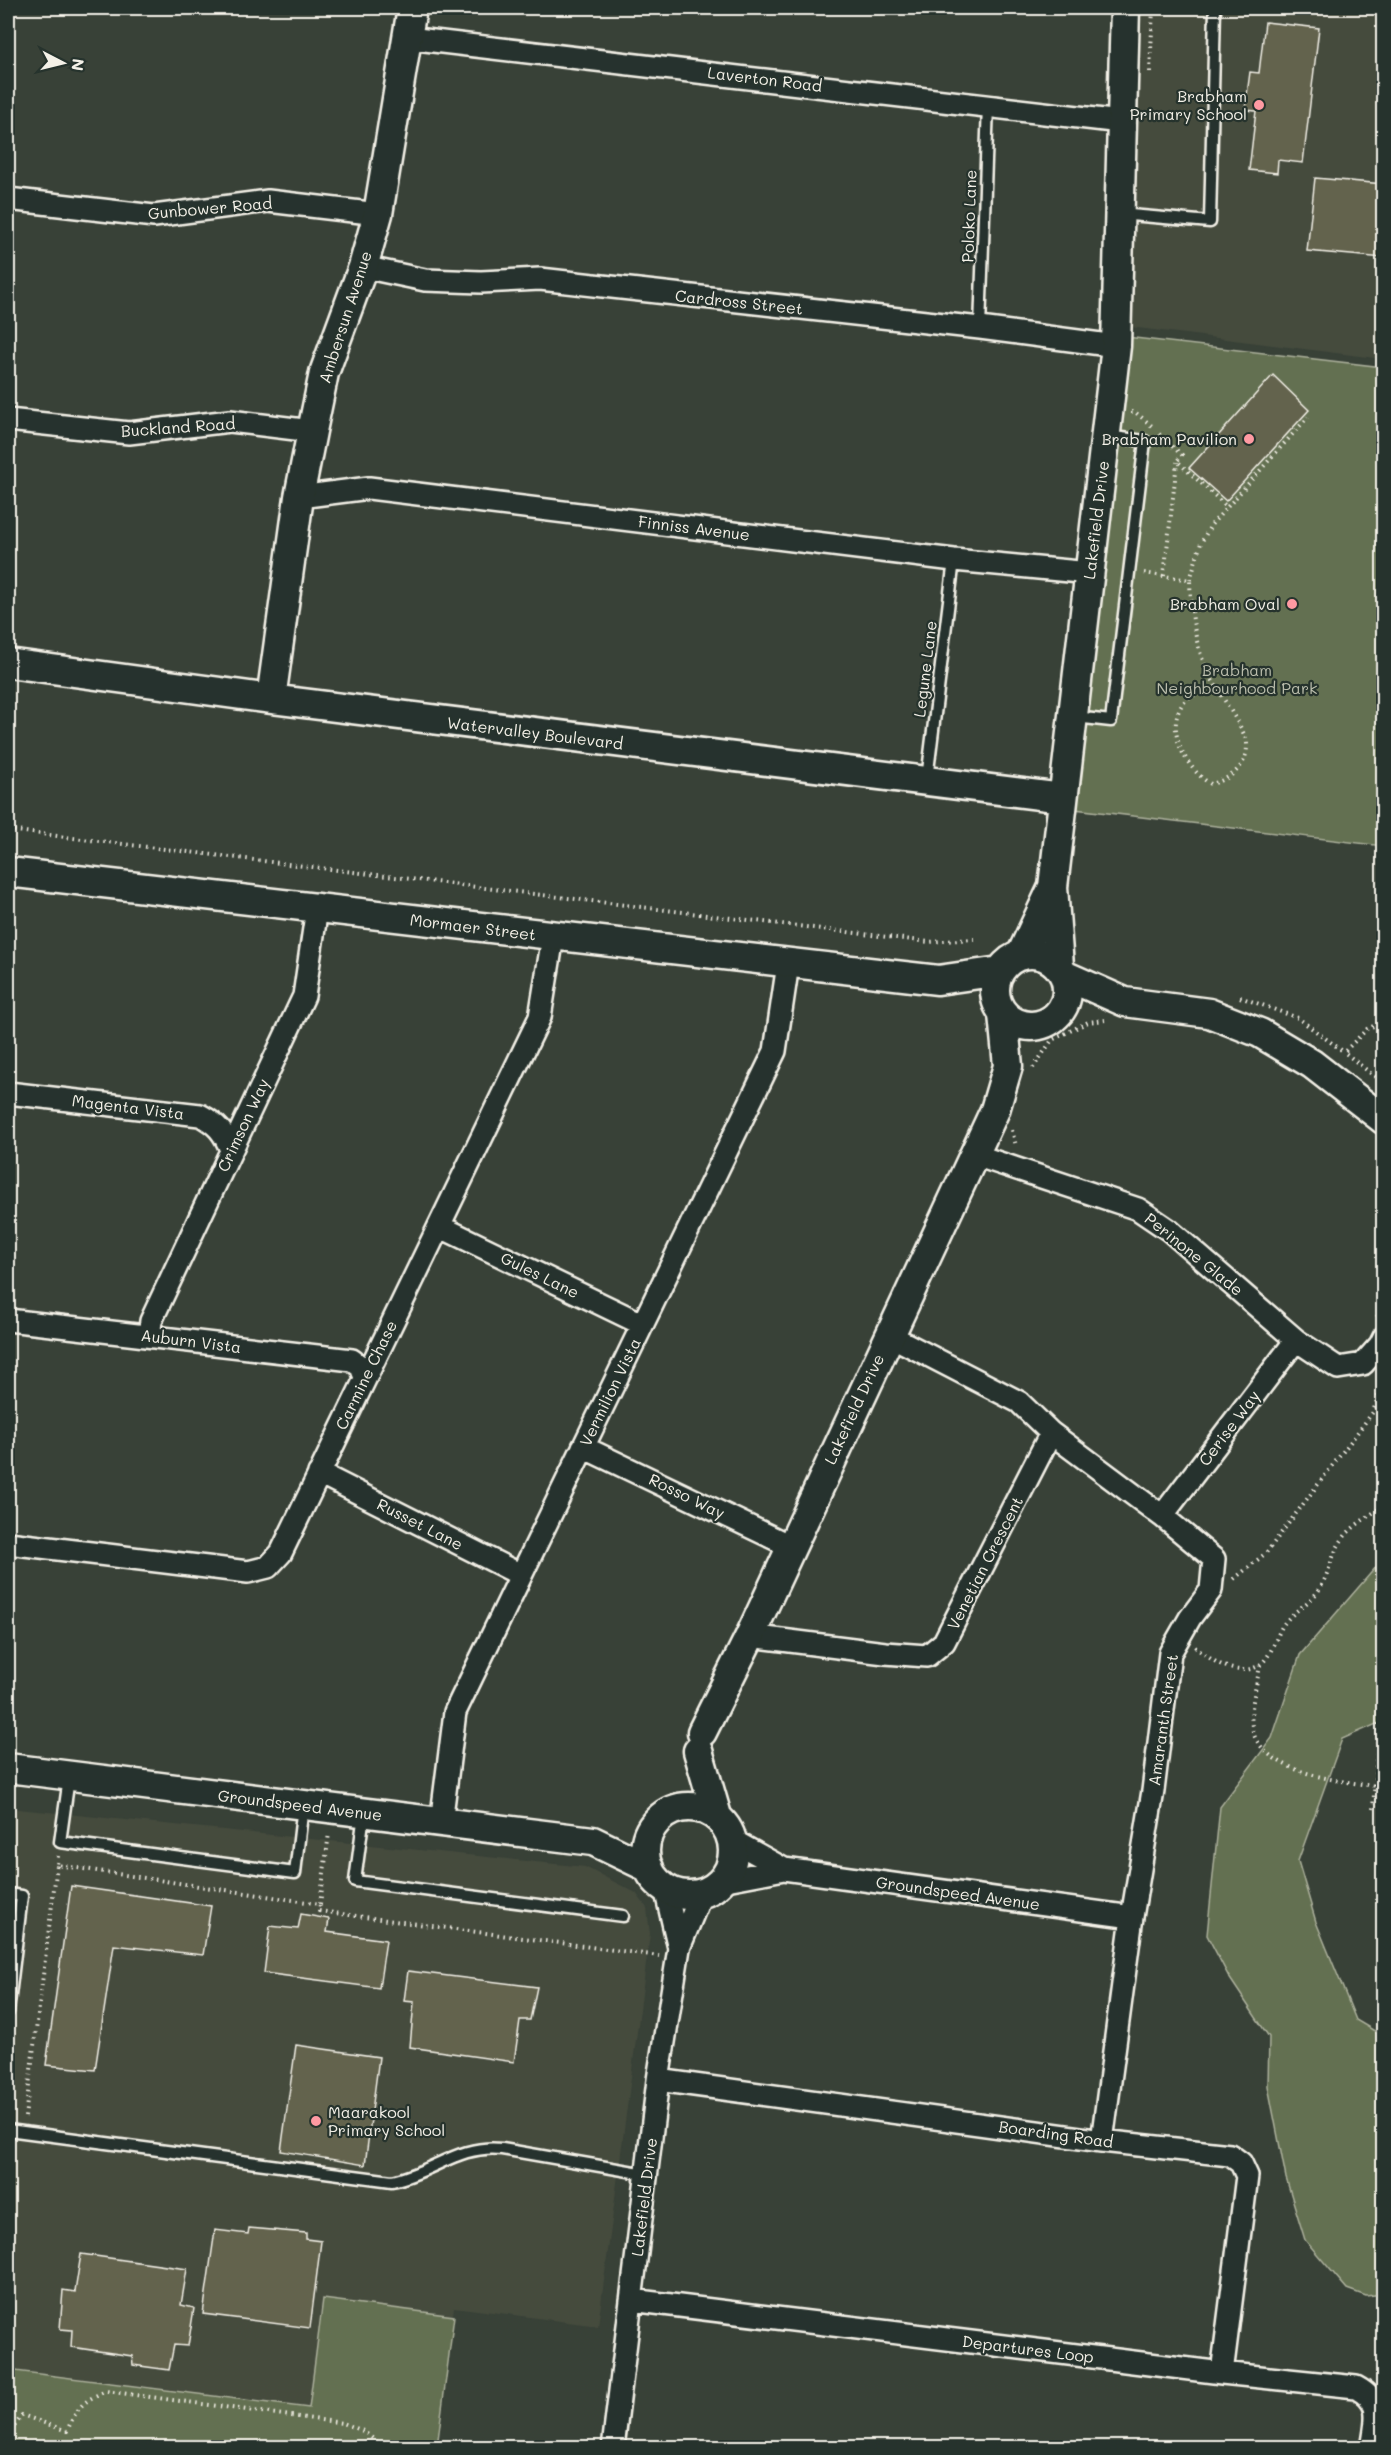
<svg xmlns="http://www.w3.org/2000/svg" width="1391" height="2455" viewBox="0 0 1391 2455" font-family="Mali,sans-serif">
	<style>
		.built { fill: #454b3e }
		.green { fill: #637051; stroke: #acb09c; stroke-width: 1.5 }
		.building { fill: #63634e; stroke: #f4f1e8; stroke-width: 1.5 }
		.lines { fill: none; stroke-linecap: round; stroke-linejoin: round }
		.lane-casing { stroke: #f4f1e8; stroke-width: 15 }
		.street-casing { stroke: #f4f1e8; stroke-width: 26 }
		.secondary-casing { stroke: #f4f1e8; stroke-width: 33 }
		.path { stroke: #f4f1e8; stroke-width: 4; stroke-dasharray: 1.5 4.5; stroke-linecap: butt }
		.lane { stroke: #26332d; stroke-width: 10 }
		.street { stroke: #26332d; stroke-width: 21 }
		.secondary { stroke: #26332d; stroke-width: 28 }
		.poi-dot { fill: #ff9aa2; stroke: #26332d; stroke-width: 2 }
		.labels { text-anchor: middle; stroke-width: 4.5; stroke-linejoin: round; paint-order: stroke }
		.street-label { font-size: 16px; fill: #f4f1e8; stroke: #26332d }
		.poi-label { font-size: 16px; fill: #f4f1e8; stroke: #26332d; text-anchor: end }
		.park-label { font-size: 16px; fill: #babdac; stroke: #26332d }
	</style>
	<rect width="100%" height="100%" fill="#384137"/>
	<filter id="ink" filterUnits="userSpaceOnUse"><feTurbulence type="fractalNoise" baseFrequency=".0167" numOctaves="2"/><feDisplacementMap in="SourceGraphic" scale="12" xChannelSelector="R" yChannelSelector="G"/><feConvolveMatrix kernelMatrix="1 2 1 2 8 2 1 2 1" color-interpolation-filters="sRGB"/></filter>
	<g filter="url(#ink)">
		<path class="built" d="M1139 8H1383V359L1122 326Z
			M8 1808 585 1867 636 1893 647 1908 650 1934 598 2326 454 2307 439 2424 8 2378Z"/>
		<path class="green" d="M1126 337 1383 367V846L1075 809Z
			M1383 1559V1716L1379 1723 1342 1739 1298 1861 1316 1922 1356 2020 1383 2036V2294L1366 2296 1347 2289 1305 2240 1286 2178 1268 2086 1269 2037 1229 1977 1207 1935 1220 1807 1272 1738 1300 1655Z
			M323 2299 454 2316 437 2447H8V2370L309 2408Z"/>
		<path class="building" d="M1265 22 1319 28 1303 163 1278 160 1277 173 1249 170 1256 111 1245 110 1250 72 1259 73Z
			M1315 178 1384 184V258L1307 251Z
			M1273 375 1309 410 1226 501 1189 468Z
			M71 1886 211 1906 203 1955 114 1945 95 2070 46 2065Z
			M301 1914 329 1919 327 1932 386 1940 379 1988 264 1973 270 1926 298 1929Z
			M408 1971 537 1987 530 2020H520L514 2062 410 2047 414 2002 404 2001Z
			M296 2045 379 2057 365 2165 281 2151Z
			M249 2228 306 2233V2239L321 2241 310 2328 203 2314 215 2230 248 2234Z
			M81 2254 187 2269 181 2305 194 2308 188 2346 174 2345 169 2370 133 2365 132 2356 71 2347 72 2330 60 2329 63 2290 75 2292Z"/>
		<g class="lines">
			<g class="lane-casing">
				<path id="lane" d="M1119 214 1210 222 1215 8
					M980 328 988 105
					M1075 717 1111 721 1145 441 1106 436
					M927 779 954 560
					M69 1778 60 1842 295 1873 303 1806
					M364 1814 355 1881 623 1916
					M8 1894 22 1896 8 2012
					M8 2130 392 2181C432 2173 459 2144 502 2149L646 2174"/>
			</g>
			<g class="street-casing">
				<path id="street" d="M408 38 1121 122
					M8 199 154 216 268 201 378 214
					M363 267 425 280 481 282 540 279 980 328 1116 346
					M8 420 129 433 230 421 312 431
					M299 497 369 488 954 560 1090 573
					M8 1093 200 1115C217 1124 224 1132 231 1150
					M975 1155 1138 1209 1169 1230 1296 1340 1338 1368 1363 1364 1380 1345 1384 1337
					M439 1226 642 1324
					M8 1320 352 1360 361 1367 365 1377
					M889 1335 1019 1402 1051 1433 1162 1516 1214 1559 1211 1590 1190 1618 1170 1653 1153 1791 1132 1917 1102 2141
					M149 1336 151 1321 304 996 317 908
					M583 1447 790 1546
					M319 1473 521 1575
					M1162 1516 1296 1340
					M8 1543 248 1572 268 1567 281 1553 540 1017 553 937
					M750 1636 885 1653 927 1656 944 1642 1051 1433
					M441 1823 455 1712 775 1051 788 964
					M732 1840 784 1869
					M721 1881 784 1869 1132 1917
					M665 1888 679 1948
					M658 2080 1102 2141 1230 2155 1241 2163 1247 2176 1222 2373
					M631 2300 1222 2373 1356 2387C1384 2402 1376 2420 1372 2448
					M613 2448 658 2080 679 1948 702 1892"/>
			</g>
			<g class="secondary-casing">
				<path id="secondary" d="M8 663 271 699 1063 798
					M271 699 299 497 312 431 324 373 363 267 378 214 412 8
					M8 872 938 980 1000 971
					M995 990a36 36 0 1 1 72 0a36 36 0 1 1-72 0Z
					M1021 955 1052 889
					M1059 966 1053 887 1116 346 1125 8
					M1064 975 1125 1002 1209 1013 1260 1033 1312 1064 1384 1120
					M702 1732 750 1636 995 1110 1008 1066 1003 1014
					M698 1751 717 1816
					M8 1768 593 1841 649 1868
					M645 1851a44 44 0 1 1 88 0a44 44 0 1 1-88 0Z"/>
			</g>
			<path class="path" d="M1150 72 1153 8
				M1131 412H1135L1152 426
				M1159 434 1182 455 1177 461 1227 507
				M1144 573 1190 580C1191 613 1194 644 1209 674 1216 688 1246 732 1247 743 1248 766 1231 779 1211 784 1185 769 1161 724 1187 699 1195 692 1209 692 1219 692
				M1164 576 1177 462
				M1190 580 1201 543 1211 525 1308 417
				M8 830 929 942 974 939
				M1240 997 1298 1018 1344 1052
				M1384 1021 1367 1029 1344 1052 1384 1084
				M1033 1068 1052 1040 1088 1022 1105 1020
				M1012 1130 1016 1146
				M1377 1317 1384 1304
				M1234 1579 1266 1553 1373 1412 1384 1378
				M1195 1647C1211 1660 1234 1677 1256 1667 1271 1660 1275 1638 1283 1625 1293 1611 1310 1603 1319 1590 1329 1575 1331 1555 1342 1540 1353 1524 1370 1517 1384 1504
				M1260 1665C1257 1687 1245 1719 1256 1739 1276 1776 1347 1782 1384 1787
				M1373 1809 1379 1723 1384 1716
				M58 1856 57 1865 320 1904 319 1911 659 1956
				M320 1904 329 1833
				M25 2117 57 1865
				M8 2436 22 2415 67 2431C77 2408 82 2401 106 2391L343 2423 363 2431 385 2448"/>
			<use href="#lane" class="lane"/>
			<use href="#street" class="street"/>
			<use href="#secondary" class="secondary"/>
		</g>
	</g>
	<g class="poi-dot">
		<circle cx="1259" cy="105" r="6"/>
		<circle cx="1249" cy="439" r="6"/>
		<circle cx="1292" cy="604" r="6"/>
		<circle cx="316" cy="2121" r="6"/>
	</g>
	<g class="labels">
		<g class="street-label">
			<text transform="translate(765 79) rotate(7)" y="6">Laverton Road</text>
			<text transform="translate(210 208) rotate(-5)" y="6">Gunbower Road</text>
			<text transform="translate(969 216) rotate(-88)" y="6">Poloko Lane</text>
			<text transform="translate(739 302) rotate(6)" y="6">Cardross Street</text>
			<text transform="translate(345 317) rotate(-72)" y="6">Ambersun Avenue</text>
			<text transform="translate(178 427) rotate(-4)" y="6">Buckland Road</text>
			<text transform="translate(1096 520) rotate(-83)" y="6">Lakefield Drive</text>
			<text transform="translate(694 528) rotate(7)" y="6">Finniss Avenue</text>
			<text transform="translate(925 669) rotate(-83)" y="6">Legune Lane</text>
			<text transform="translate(535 733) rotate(7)" y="6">Watervalley Boulevard</text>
			<text transform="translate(473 927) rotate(7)" y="6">Mormaer Street</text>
			<text transform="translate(128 1107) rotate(7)" y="6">Magenta Vista</text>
			<text transform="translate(243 1125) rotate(-65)" y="6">Crimson Way</text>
			<text transform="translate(1194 1254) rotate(39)" y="6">Perinone Glade</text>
			<text transform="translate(540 1275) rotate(26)" y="6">Gules Lane</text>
			<text transform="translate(191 1341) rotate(7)" y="6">Auburn Vista</text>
			<text transform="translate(366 1375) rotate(-64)" y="6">Carmine Chase</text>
			<text transform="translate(610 1392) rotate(-64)" y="6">Vermilion Vista</text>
			<text transform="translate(854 1409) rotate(-65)" y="6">Lakefield Drive</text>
			<text transform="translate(1229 1428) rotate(-53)" y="6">Cerise Way</text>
			<text transform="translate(687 1496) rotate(26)" y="6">Rosso Way</text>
			<text transform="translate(420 1524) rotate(27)" y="6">Russet Lane</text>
			<text transform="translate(985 1563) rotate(-63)" y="6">Venetian Crescent</text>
			<text transform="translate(1163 1720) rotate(-82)" y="6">Amaranth Street</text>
			<text transform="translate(300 1805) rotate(7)" y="6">Groundspeed Avenue</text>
			<text transform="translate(958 1893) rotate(8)" y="6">Groundspeed Avenue</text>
			<text transform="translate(1056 2134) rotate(8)" y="6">Boarding Road</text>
			<text transform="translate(644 2197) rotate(-83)" y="6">Lakefield Drive</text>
			<text transform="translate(1028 2349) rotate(7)" y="6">Departures Loop</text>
		</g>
		<g class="poi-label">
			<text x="1247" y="102">Brabham<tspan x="1247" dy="18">Primary School</tspan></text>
			<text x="1237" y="445">Brabham Pavilion</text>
			<text x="1280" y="610">Brabham Oval</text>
			<text x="328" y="2118" text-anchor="start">Maarakool<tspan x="328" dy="18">Primary School</tspan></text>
		</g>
		<g class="park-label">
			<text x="1237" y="676">Brabham<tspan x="1237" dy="18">Neighbourhood Park</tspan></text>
		</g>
	</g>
	<rect width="1391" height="2455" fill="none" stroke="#26332d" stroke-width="30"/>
	<rect x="15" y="15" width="1361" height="2425" fill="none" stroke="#f4f1e8" stroke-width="2" filter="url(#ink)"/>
	<g transform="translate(63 63) rotate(97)" stroke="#26332d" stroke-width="4.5" paint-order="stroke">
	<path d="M0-4.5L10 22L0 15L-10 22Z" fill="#f4f1e8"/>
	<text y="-9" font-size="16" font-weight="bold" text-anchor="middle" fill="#f4f1e8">N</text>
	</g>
</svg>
